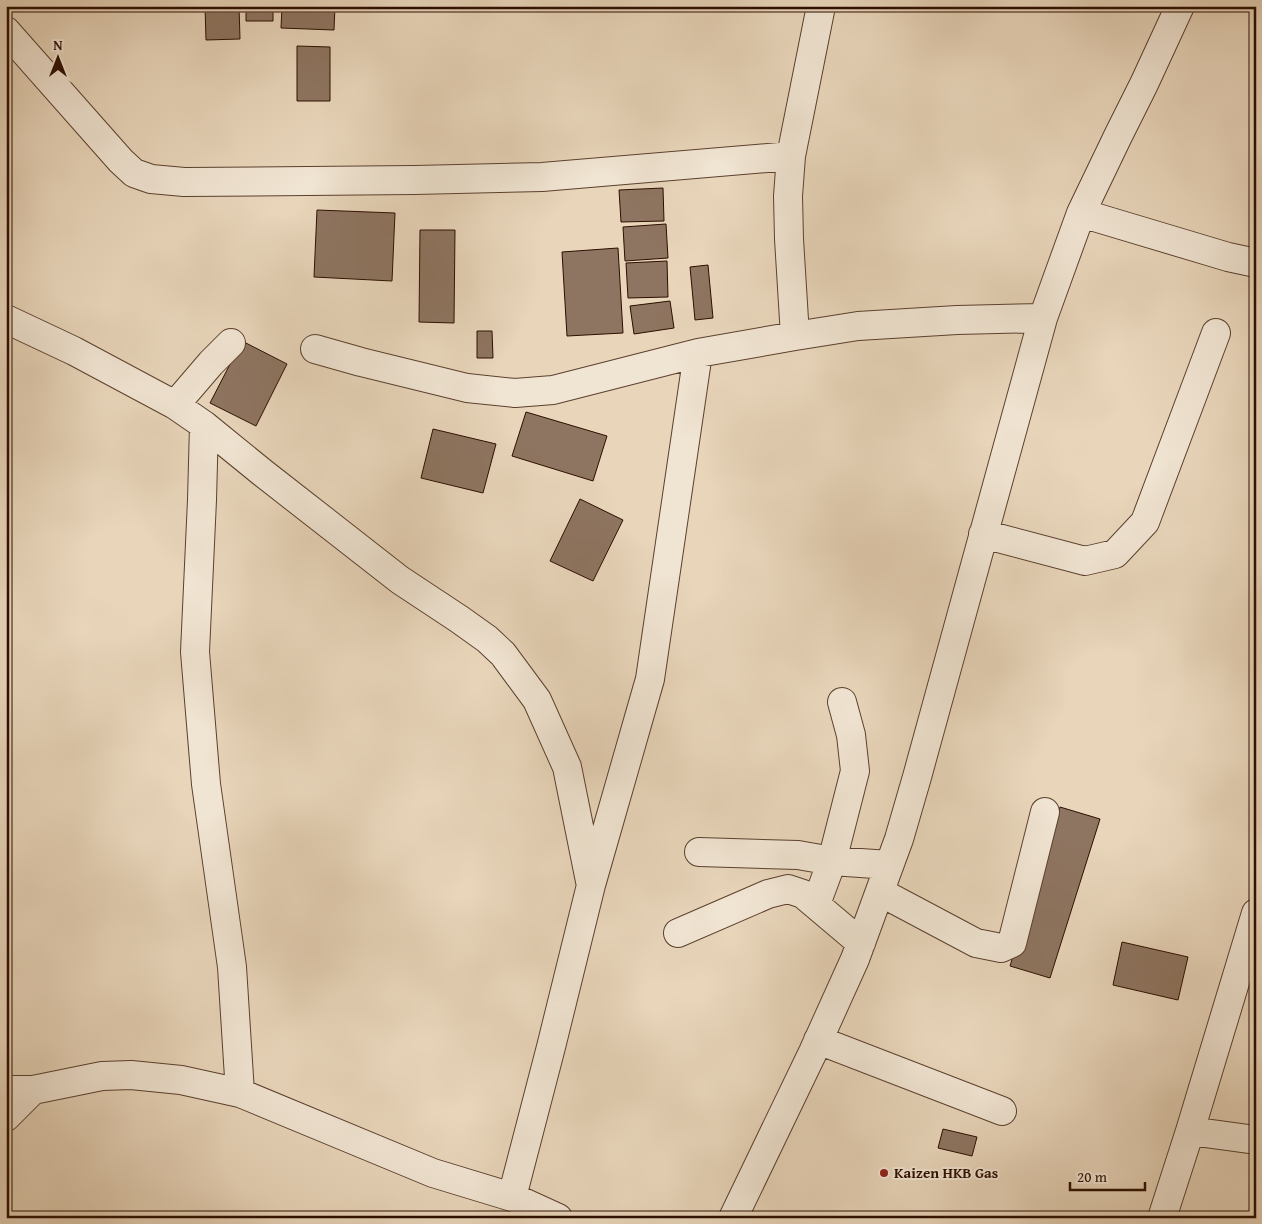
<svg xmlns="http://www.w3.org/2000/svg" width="1262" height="1224" viewBox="0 0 1262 1224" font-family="'Gentium Book Plus',serif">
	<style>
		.building { fill: #8e7561; stroke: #2c0e00 }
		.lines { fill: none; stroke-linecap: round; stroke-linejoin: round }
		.minor-casing { stroke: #5b402e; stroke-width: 30 }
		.minor { stroke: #f0e4d2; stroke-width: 28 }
		.poi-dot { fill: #8f2418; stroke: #f0e4d2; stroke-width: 2 }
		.labels { text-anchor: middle; stroke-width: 4; stroke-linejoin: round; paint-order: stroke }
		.poi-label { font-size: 15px; font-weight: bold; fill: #2c0e00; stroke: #f0e4d2; text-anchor: start }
	</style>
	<rect width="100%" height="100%" fill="#e8d5ba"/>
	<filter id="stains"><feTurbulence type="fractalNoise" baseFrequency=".004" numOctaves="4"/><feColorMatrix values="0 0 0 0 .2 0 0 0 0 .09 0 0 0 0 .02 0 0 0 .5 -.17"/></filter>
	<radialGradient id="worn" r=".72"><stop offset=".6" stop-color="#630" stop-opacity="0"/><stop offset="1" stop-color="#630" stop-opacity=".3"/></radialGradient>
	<path class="building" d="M205 6H239L240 39 206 40Z
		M246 6H273V21H246Z
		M282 6H335L334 30 281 28Z
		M297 46 330 47V101H297Z
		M663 188 664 221 621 222 619 190Z
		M317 210 395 213 392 281 314 277Z
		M666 224 668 258 625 261 623 227Z
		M420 230H455L454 323 419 322Z
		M618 248 623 333 567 336 562 252Z
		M667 261 668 297 628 298 626 263Z
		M708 265 713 318 695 320 690 267Z
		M670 301 674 328 634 334 630 306Z
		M477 331H492L493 358H477Z
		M242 341 287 364 256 426 210 403Z
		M526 412 607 436 593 481 512 456Z
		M433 429 496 444 483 493 421 478Z
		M580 499 623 520 593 581 550 561Z
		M1060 807 1100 819 1050 978 1010 966Z
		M1122 942 1188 957 1178 1000 1113 985Z
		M943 1129 977 1137 972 1156 938 1148Z"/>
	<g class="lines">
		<g class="minor-casing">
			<path id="minor" d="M6 31 121 161 134 173 151 179 184 182 415 180 542 177 791 156
				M1081 213 1228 257 1256 263
				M6 319 74 351 175 405 204 425 263 473 400 580 459 619 487 639 503 654 537 700 567 767 590 881
				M795 336 789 239 788 196 791 156 821 6
				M315 349 361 362 467 388 515 393 553 390 698 353 795 336 858 326 957 320 1043 318
				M175 405 211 363 231 343
				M204 425 202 500 195 652 206 784 232 967 240 1093
				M983 534 1085 561 1115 554 1145 522 1216 333
				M699 852 798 855 832 861 889 865
				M880 892 976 943 1001 948 1012 943 1045 812
				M816 904 832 861 855 771 851 735 842 702
				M678 933 768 894 788 889 803 894 861 943
				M818 1040 1002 1111
				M6 1090H33L102 1076 131 1075 181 1080 240 1093 433 1173 512 1197 558 1218
				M6 1117 33 1090
				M1190 1131 1256 1140
				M512 1197 551 1047 591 885 650 679 698 353
				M733 1218 813 1052 855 959 899 839 917 777 1043 318 1081 213 1118 136 1144 84 1180 6
				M1162 1218 1190 1131 1256 913"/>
		</g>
		<use href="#minor" class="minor"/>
	</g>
	<circle class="poi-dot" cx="884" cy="1173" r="5"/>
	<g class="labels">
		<g class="poi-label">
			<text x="894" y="1178">Kaizen HKB Gas</text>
		</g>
	</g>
	<rect width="1262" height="1224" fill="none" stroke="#e8d5ba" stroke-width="25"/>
	<rect x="8" y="8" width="1247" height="1209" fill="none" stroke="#2c0e00" stroke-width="2.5"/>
	<rect x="12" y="12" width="1237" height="1199" fill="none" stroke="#2c0e00"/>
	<g transform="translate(58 58)" stroke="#f0e4d2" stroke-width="4" paint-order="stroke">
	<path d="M0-4L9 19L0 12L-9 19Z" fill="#2c0e00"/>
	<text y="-8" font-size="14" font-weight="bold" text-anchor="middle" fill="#2c0e00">N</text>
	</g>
	<path d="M1070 1182v8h75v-8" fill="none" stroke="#2c0e00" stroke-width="2.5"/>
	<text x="1077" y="1182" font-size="15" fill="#2c0e00" stroke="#f0e4d2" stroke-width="4" paint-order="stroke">20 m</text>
	<rect width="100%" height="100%" filter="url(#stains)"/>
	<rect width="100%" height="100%" fill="url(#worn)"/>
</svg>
